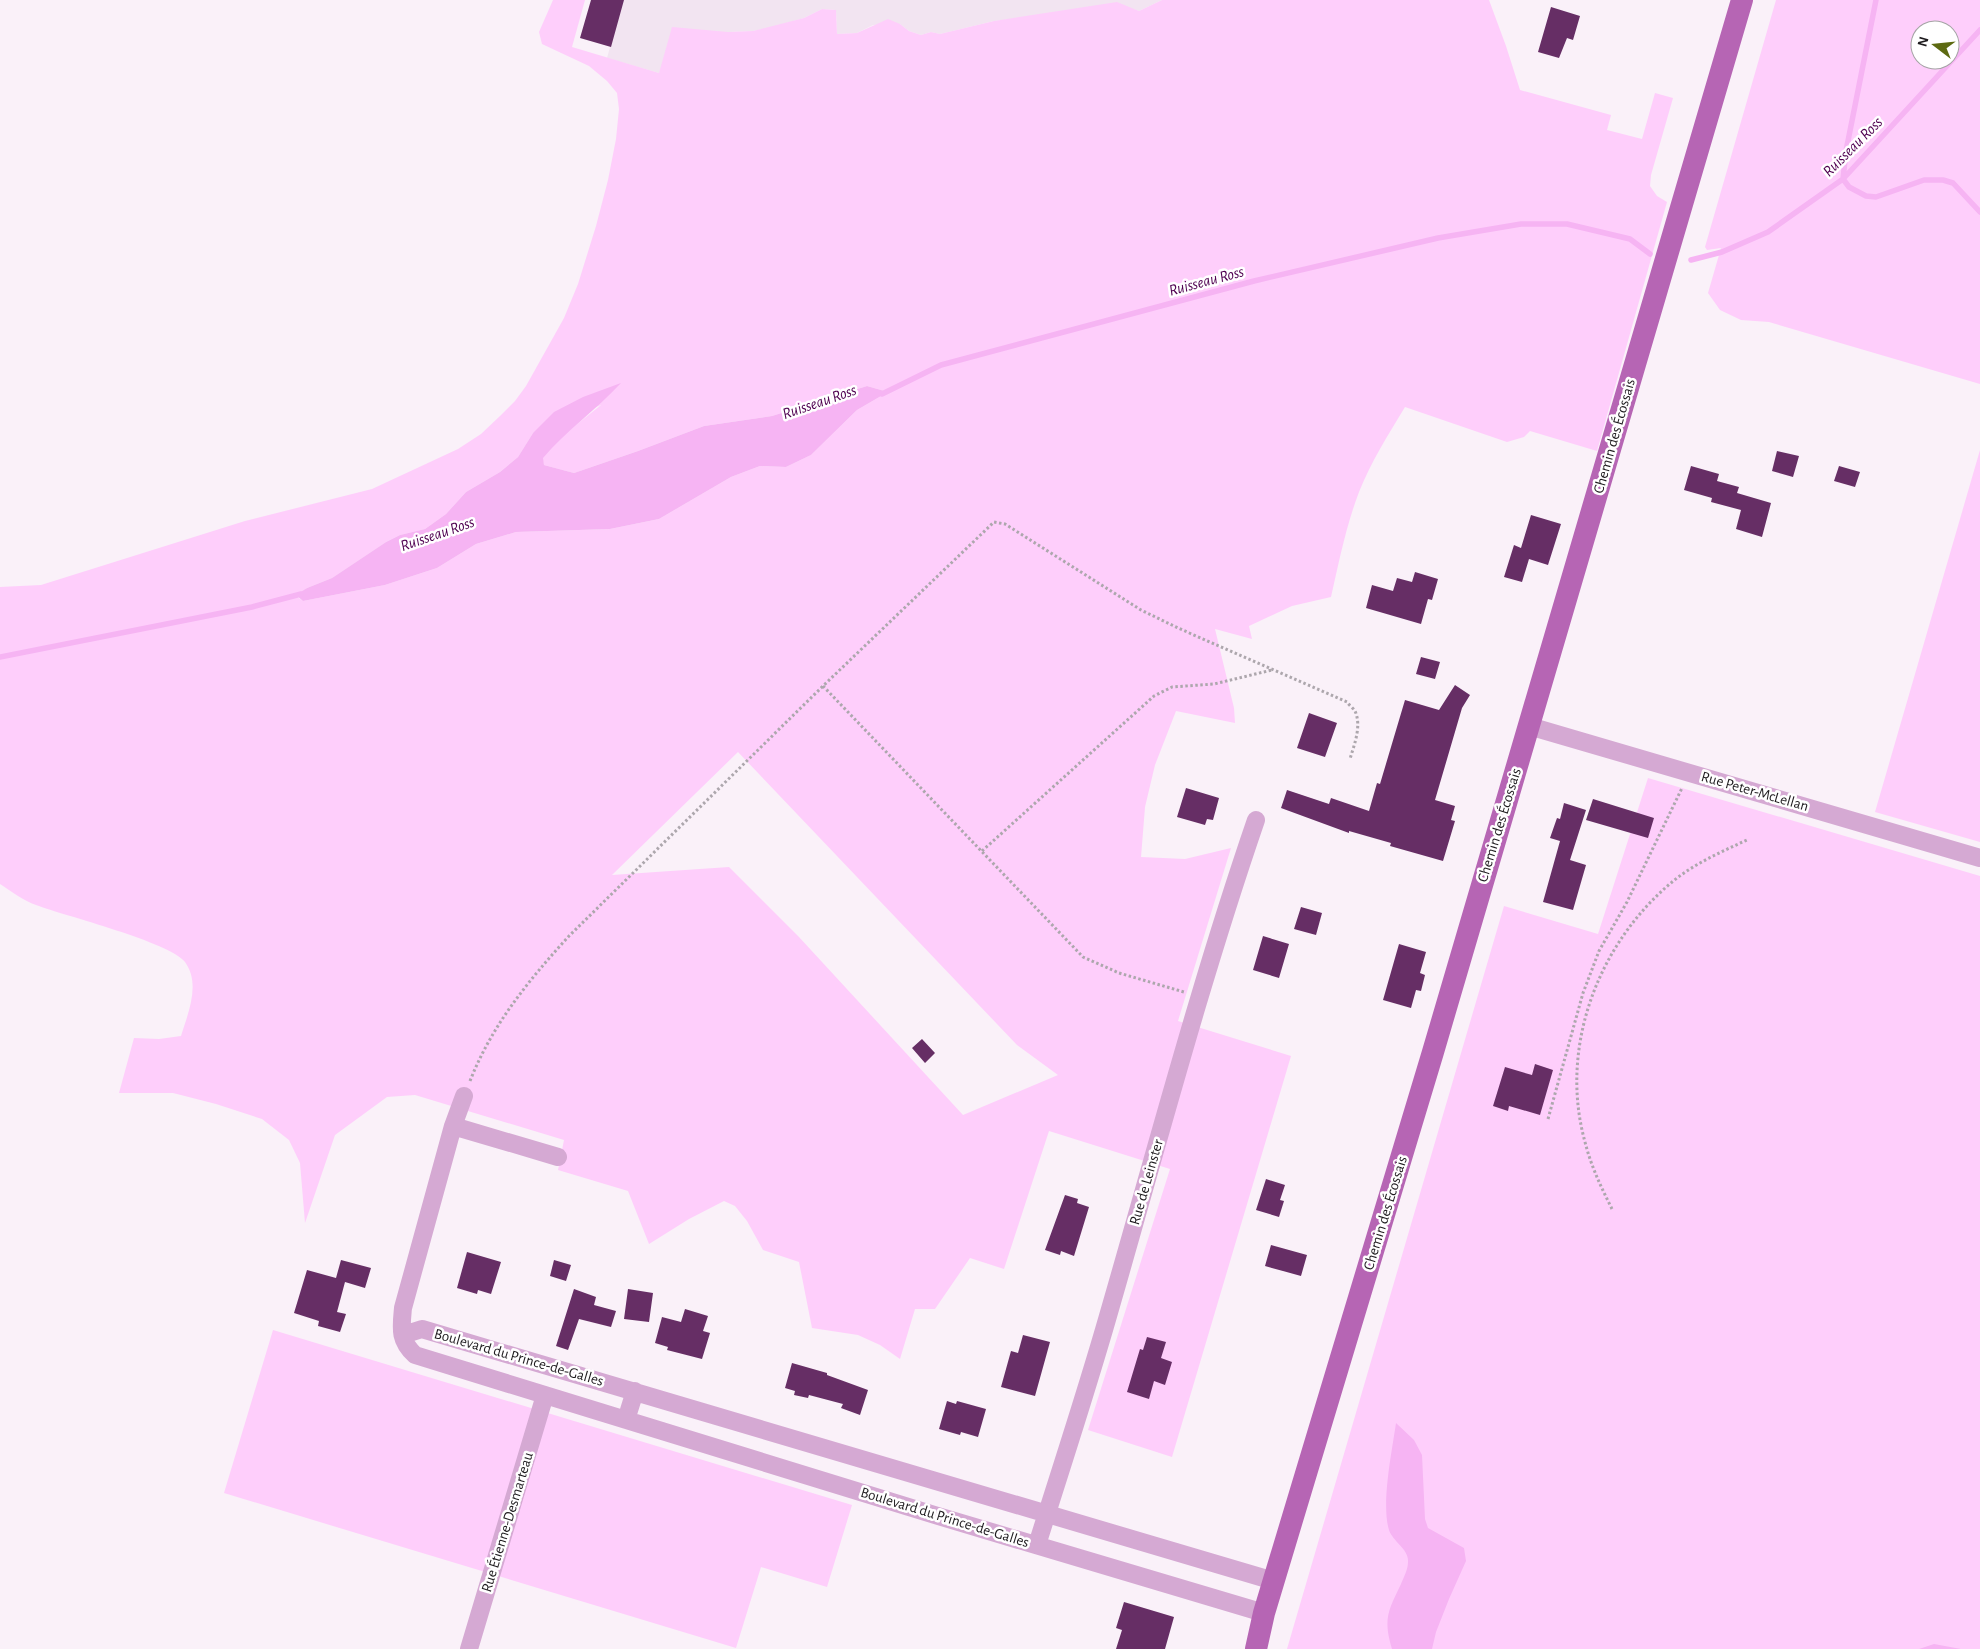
<svg xmlns="http://www.w3.org/2000/svg" width="1980" height="1649" viewBox="0 0 1980 1649" font-family="'Alegreya Sans',sans-serif">
	<style>
		.built { fill: #f2e4f1 }
		.green { fill: #fecefb; fill-rule: evenodd }
		.water { fill: #f6b4f3 }
		.lines { fill: none; stroke-linecap: round; stroke-linejoin: round }
		.stream { stroke: #f6b4f3; stroke-width: 5.5 }
		.building { fill: #662e65 }
		.path { stroke: #ada7ad; stroke-width: 3; stroke-dasharray: 2.5 2.5; stroke-linecap: butt }
		.minor { stroke: #d5a9d3; stroke-width: 18 }
		.major { stroke: #b665b4; stroke-width: 22 }
		.labels { text-anchor: middle; stroke-width: 5; stroke-linejoin: round; paint-order: stroke }
		.street-label { font-size: 15px; fill: #1e1b1e; stroke: #fff }
		.water-label { font-size: 16px; font-style: italic; fill: #4f0050; stroke: #fff }
	</style>
	<rect width="100%" height="100%" fill="#faf1f9"/>
	<path class="built" d="M591 0H1162L1139 11 1122 6 994 21 940 34 931 32 921 35 909 31 900 24 873 25 857 33 837 34 836 10 822 9 804 18 769 28 753 31 728 32 659 73 607 58 610 47Z"/>
	<path class="green" d="M553 0H585L572 47 659 73 672 27 728 32 753 31 804 18 822 9 836 10 837 34 857 33 888 19 900 24 909 31 921 35 931 32 940 34 994 21 1117 2 1139 11 1162 0H1489L1506 46 1520 90 1611 115 1607 130 1642 139 1655 93 1673 98 1651 175 1650 186 1657 196 1667 202 1597 451 1530 431 1524 437 1507 442 1405 407C1388 435 1371 462 1359 492 1346 526 1339 562 1331 597L1292 606 1249 626 1252 639 1215 629 1234 708 1235 723 1176 711 1155 765 1145 807 1141 857 1185 859 1231 848 1178 1021 1291 1056 1172 1457 1088 1430 1170 1169 1049 1131 1004 1269 970 1258 935 1309H915L900 1359 880 1345 858 1335 812 1328 799 1262 763 1250 747 1221 735 1206 724 1201 689 1219 649 1244 628 1191 558 1170 564 1140 415 1095 387 1097 335 1135 305 1223 300 1163 289 1140 262 1119 216 1104 173 1093H119L134 1038 159 1039 181 1036C188 1013 201 984 185 962 170 942 65 916 36 905 24 901 11 891 0 884V587L41 585 245 521 372 489 458 449 481 434 500 416 515 401 526 386 564 318 578 284 596 226 608 180 616 139 619 109 617 93 607 81 589 66 542 44 539 32ZM867 386 888 392 857 410 811 455 786 467 760 466 731 477 659 519 610 529 516 532 476 544 437 568 385 585 303 601 296 596 307 588 332 578 386 542 400 535 425 529 446 514 466 492 500 472 518 457 533 433 601 405 561 437 542 458 544 465 574 473 638 451 704 426 772 416ZM738 752 1017 1045 1058 1075 963 1115 799 937 729 867 612 875Z
		M1776 0H1980V384L1769 322 1741 320 1720 310 1708 293 1721 248 1707 250 1705 247ZM1920 30H1950V60H1920Z
		M1980 450V842L1875 812Z
		M1648 778 1980 876V1649H1287L1504 906 1598 934Z
		M273 1330 852 1505 827 1587 761 1567 736 1648 224 1493Z"/>
	<path class="water" d="M621 383C596 410 567 430 543 458L544 465 574 473 638 451 704 426 772 416 867 386 888 392 857 410 811 455 786 467 760 466 731 477 659 519 610 529 516 532 476 544 437 568 385 585 303 601 296 595 307 588 332 578 386 542 400 535 425 529 446 514 466 492 500 472 518 457 533 433 554 412 583 397Z
		M1396 1423 1414 1440 1422 1455 1425 1519 1428 1528 1464 1548 1466 1561 1449 1599 1436 1632 1432 1649H1392C1383 1619 1388 1611 1401 1584 1404 1577 1408 1569 1408 1562 1409 1549 1393 1542 1389 1530 1381 1504 1392 1451 1396 1423Z
		M1934 1644 1961 1649H1919Z"/>
	<g class="lines">
		<path class="stream" d="M1876 0 1846 151 1843 179 1849 187 1866 196 1876 197 1924 180H1943L1953 183 1980 212
			M1691 260 1722 252 1768 232 1843 179 1980 30
			M882 394 941 365 1254 281 1438 238 1521 224H1567L1630 239 1650 254
			M0 657 252 607 301 594"/>
	</g>
	<path class="building" d="M591 0H624L611 47 580 38Z
		M1551 7 1580 16 1573 40 1567 38 1559 58 1538 52Z
		M1777 451 1799 456 1793 477 1772 471Z
		M1691 466 1719 474 1717 481 1739 487 1737 493 1771 503 1762 537 1736 529 1741 510 1711 502 1712 498 1684 490Z
		M1839 466 1860 472 1855 487 1834 481Z
		M1531 515 1561 524 1548 565 1529 559 1522 582 1504 577 1514 545 1521 548Z
		M1415 572 1438 579 1432 600 1428 599 1421 624 1366 608 1372 585 1393 591 1397 578 1412 582Z
		M1421 657 1440 662 1435 679 1416 674Z
		M1455 685 1470 695 1462 708 1435 800 1455 806 1451 820 1455 821 1443 861 1390 846 1391 843 1349 831V833L1281 808 1287 790 1329 804 1331 798 1369 811 1377 783 1380 784 1405 700 1439 710Z
		M1309 713 1337 723 1325 757 1297 748Z
		M1186 788 1219 798 1213 820 1207 819 1205 825 1177 817Z
		M1593 799 1654 818 1648 838 1586 820Z
		M1564 803 1586 810 1570 860 1586 865 1573 910 1543 902 1560 841 1550 838 1557 818 1560 819Z
		M1301 907 1322 913 1316 935 1294 929Z
		M1263 936 1289 944 1279 978 1253 970Z
		M1399 944 1426 952 1420 973 1425 975 1421 991 1416 990 1411 1008 1383 1000Z
		M922 1039 935 1053 925 1063 912 1048Z
		M1535 1064 1553 1070 1540 1115 1509 1106 1508 1111 1493 1106 1505 1067 1532 1075Z
		M1266 1179 1285 1185 1280 1200 1284 1201 1279 1217 1256 1210Z
		M1065 1195 1078 1199 1077 1203 1089 1207 1074 1256 1061 1251 1060 1255 1045 1250Z
		M1271 1245 1307 1255 1301 1276 1265 1266Z
		M467 1252 501 1262 491 1294 478 1290 477 1294 457 1288Z
		M341 1260 371 1268 365 1288 345 1282 337 1312 346 1314 340 1332 318 1326 319 1321 294 1313 307 1270 336 1278Z
		M554 1260 571 1265 566 1281 550 1276Z
		M574 1289 596 1297 594 1305 616 1311 611 1327 579 1319 568 1350 556 1346Z
		M628 1289 653 1293 649 1322 624 1319Z
		M685 1309 708 1316 703 1331 710 1333 702 1359 667 1350 668 1347 655 1343 662 1317 681 1322Z
		M1023 1335 1050 1342 1035 1396 1001 1387 1011 1351 1018 1353Z
		M1147 1337 1166 1342 1161 1358 1172 1362 1165 1385 1154 1381 1149 1399 1127 1392 1140 1349 1143 1350Z
		M792 1363 827 1373V1375L868 1390 860 1415 841 1408 843 1404 809 1395 808 1398 794 1395 795 1391 785 1388Z
		M947 1401 956 1404 957 1401 986 1409 978 1437 961 1432 960 1435 939 1429Z
		M1124 1602 1174 1617 1165 1649H1116L1122 1630 1116 1628Z"/>
	<g class="lines">
		<path class="path" d="M823 686 1083 957 1119 973 1184 992
			M982 851 1154 696 1172 687 1214 684 1272 670
			M470 1081C492 1025 528 981 569 936L823 686 994 522 1005 524 1141 610 1178 628 1347 702C1349 705 1353 708 1355 711 1362 726 1354 745 1350 759
			M1548 1119 1583 993 1599 951 1627 902 1682 788
			M1612 1209C1601 1187 1591 1166 1585 1142 1558 1045 1600 939 1677 878 1698 862 1723 851 1747 840"/>
		<path class="minor" d="M1529 726 1980 858
			M464 1096 453 1126 403 1308C401 1329 399 1340 415 1355L938 1516 1264 1613
			M453 1126 558 1157
			M403 1335 422 1329 1274 1581
			M626 1420 635 1391
			M1037 1545C1061 1468 1086 1393 1108 1316 1156 1150 1200 983 1256 820
			M469 1649 545 1395"/>
		<path class="major" d="M1256 1649 1264 1613 1433 1052 1742 0"/>
	</g>
	<g class="labels">
		<g class="street-label">
			<text transform="translate(1614 436) rotate(-74)" y="5">Chemin des Écossais</text>
			<text transform="translate(1755 791) rotate(16)" y="5">Rue Peter-McLellan</text>
			<text transform="translate(1499 825) rotate(-73)" y="5">Chemin des Écossais</text>
			<text transform="translate(1146 1182) rotate(-74)" y="5">Rue de Leinster</text>
			<text transform="translate(1385 1213) rotate(-73)" y="5">Chemin des Écossais</text>
			<text transform="translate(519 1357) rotate(16)" y="5">Boulevard du Prince-de-Galles</text>
			<text transform="translate(945 1517) rotate(17)" y="5">Boulevard du Prince-de-Galles</text>
			<text transform="translate(507 1522) rotate(-73)" y="5">Rue Étienne-Desmarteau</text>
		</g>
		<g class="water-label">
			<text transform="translate(1852 146) rotate(-45)" y="6">Ruisseau Ross</text>
			<text transform="translate(1206 280) rotate(-15)" y="6">Ruisseau Ross</text>
			<text transform="translate(819 401) rotate(-19)" y="6">Ruisseau Ross</text>
			<text transform="translate(437 533) rotate(-19)" y="6">Ruisseau Ross</text>
		</g>
	</g>
	<g transform="translate(1935 45) rotate(286)"><circle r="24" fill="#ffffff" stroke="#a5a4a5"/>
	<path d="M0-4L9 19L0 12L-9 19Z" fill="#5d6a12"/>
	<text y="-8" font-size="14" font-weight="bold" text-anchor="middle" fill="#1e1b1e">N</text>
	</g>
</svg>
